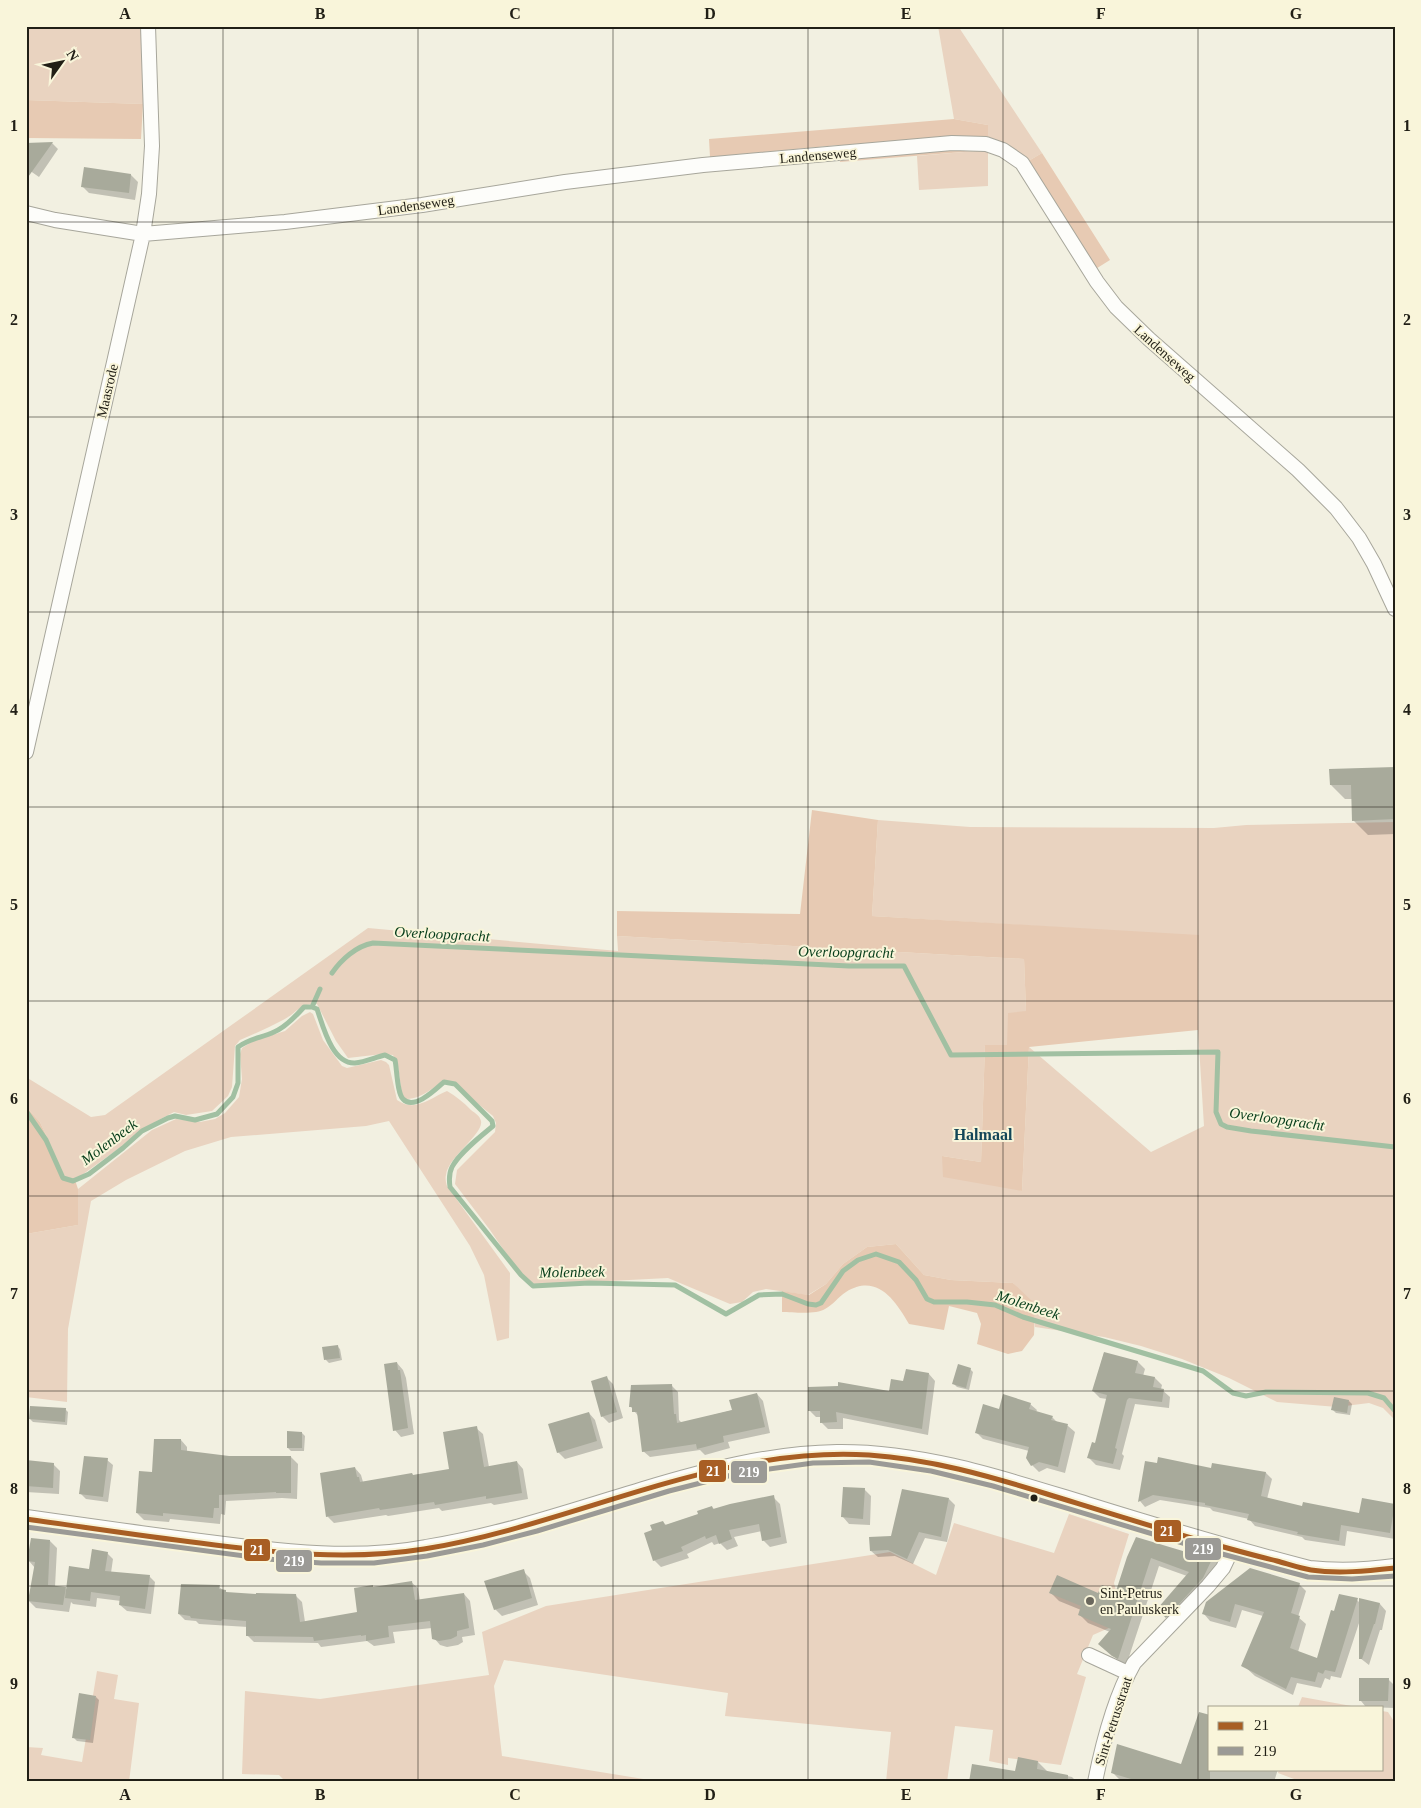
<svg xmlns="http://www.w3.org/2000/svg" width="1421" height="1808" viewBox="0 0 1421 1808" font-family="Georgia,serif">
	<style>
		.green { fill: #e9d3c0 }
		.forest { fill: #e7cab3 }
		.shadow { fill: #0003 }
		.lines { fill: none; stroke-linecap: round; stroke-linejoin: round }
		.stream { stroke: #a1c0a2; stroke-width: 5 }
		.building { fill: #a8aa9b }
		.minor-casing { stroke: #a7a69b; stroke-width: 16 }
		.tertiary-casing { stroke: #a7a69b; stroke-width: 20 }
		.minor { stroke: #fdfdfa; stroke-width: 14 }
		.tertiary { stroke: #fdfdfa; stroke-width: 18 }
		.bus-1-casing { stroke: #f9f5da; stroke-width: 9 }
		.bus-2-casing { stroke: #f9f5da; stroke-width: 9 }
		.bus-1 { stroke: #a85e24; stroke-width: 5 }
		.bus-2 { stroke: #9b9a96; stroke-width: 5 }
		.grid { fill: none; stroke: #211f16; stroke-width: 1; stroke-opacity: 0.55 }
		.bus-dot { fill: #211f16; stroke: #f9f5da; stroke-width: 2 }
		.poi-dot { fill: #6a685d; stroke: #f9f5da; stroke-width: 2 }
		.labels { text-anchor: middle; stroke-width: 4; stroke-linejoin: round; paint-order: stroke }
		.street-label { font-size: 14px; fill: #211f16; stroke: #f9f5da }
		.poi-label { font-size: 14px; fill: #211f16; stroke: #f9f5da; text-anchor: start }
		.water-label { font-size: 15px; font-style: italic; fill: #063d1a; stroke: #f9f5da }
		.quarter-label { font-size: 16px; font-weight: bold; fill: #134658; stroke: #f9f5da }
		.line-badge { stroke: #f9f5da; stroke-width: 2 }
		.badge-label { font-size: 14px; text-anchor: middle; font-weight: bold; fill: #fff }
		.neatline { fill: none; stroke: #211f16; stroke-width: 2 }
		.grid-label { font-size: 16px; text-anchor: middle; font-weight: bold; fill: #211f16 }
	</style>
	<rect width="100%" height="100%" fill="#f2f0e1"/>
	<path class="green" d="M26 26H143V104L26 100Z
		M938 26H958L1042 153 1025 163 988 141V125L954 119Z
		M988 150V186L919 190 917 156Z
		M878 820 970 827 1214 828 1246 825 1395 822V1420L1383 1408 1369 1403 1337 1407 1277 1402 1229 1378 1182 1359 1141 1346 1104 1337 1035 1327V1312L1013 1283 951 1280 924 1275 896 1244 867 1247 843 1264 826 1284 808 1295 766 1289 753 1292 742 1302 730 1304 668 1278 533 1285 520 1274 490 1230 455 1184 457 1170 495 1132 496 1123 493 1116 451 1082C433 1083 424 1100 405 1099L402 1095 398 1066 393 1055 383 1054 348 1058 336 1041 317 1004C299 1003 297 1013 283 1020 269 1027 255 1034 240 1040L235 1046 232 1087 228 1096 212 1111 186 1115 174 1112 157 1121 75 1180 66 1179 40 1122 26 1107V1077L91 1117 105 1115 368 928 618 951 617 936 1024 959 1026 1011 1007 1045H985L981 1162 942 1156 1022 1191 1029 1047 1151 1152 1204 1126 1198 1030 1199 936 872 916Z
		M310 1012 313 1014 323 1040 342 1066 347 1068 381 1060 386 1062 389 1065 397 1100C415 1113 430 1098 447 1091 456 1096 463 1102 471 1110 475 1113 480 1116 481 1121 484 1134 448 1157 446 1175 445 1178 446 1183 447 1186L510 1273 509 1338 497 1341 484 1275 470 1246 389 1121 366 1126 231 1137 185 1151 126 1180 91 1201 68 1329 67 1402 26 1397V1234L78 1225V1189L152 1130 176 1119 200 1122 215 1119 225 1113 239 1097 242 1079 240 1054 242 1048 253 1041 285 1031 302 1016Z
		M1069 1514 1129 1534 1114 1583 1122 1613 1111 1627 1093 1635 1077 1674 1086 1677 1061 1765 1008 1758V1765L989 1761 993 1730 955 1726 947 1782H886L891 1732 725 1716 728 1693 504 1660 494 1686 502 1756 662 1782H286L279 1775 242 1774 245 1691 320 1699 489 1675 482 1632 546 1606 890 1552 936 1575 954 1523 1054 1553Z
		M97 1671 118 1675 114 1699 139 1703 129 1782H26V1747L43 1748 41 1755 82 1762Z
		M1302 1697 1357 1707H1298Z
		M1382 1711 1388 1712 1395 1723V1782H1302L1278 1773 1279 1769H1382Z"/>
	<path class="forest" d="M26 100 143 104 141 139 26 138Z
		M954 119 988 125V150L840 162 839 145 710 157 709 139Z
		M1042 153 1110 260 1094 270 1025 163Z
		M812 810 878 820 872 916 1199 935 1198 1030 1029 1047 1022 1191 943 1177 942 1156 981 1162 985 1045H1007L1008 1013 1026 1011 1024 959 617 936V911L800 914Z
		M26 1107 40 1122 66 1179 75 1180 78 1189V1225L26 1234Z
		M896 1244 924 1275 951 1280 1013 1283 1033 1302 1035 1312 1034 1335 1022 1351 1008 1354 977 1344 981 1324 977 1313 949 1306 944 1330 909 1324C895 1300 877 1273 846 1292 838 1297 833 1305 825 1309 816 1315 793 1312 782 1312V1291L809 1295 826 1284 843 1264 867 1247Z"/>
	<path class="shadow" d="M52 143 58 149 39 177 26 168V144Z
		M131 175 138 182 135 200 89 193 82 186Z
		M1395 768V834L1368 835 1354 821 1353 799H1345L1331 785Z
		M337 1346 340 1349 342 1360 329 1363 326 1360 323 1348Z
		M1104 1353 1138 1362 1145 1369 1143 1376 1155 1378 1162 1385 1161 1389 1170 1397 1169 1408 1135 1404 1122 1454 1124 1456 1120 1470 1096 1465 1089 1458 1096 1444 1107 1399 1100 1398 1093 1391Z
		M397 1363 403 1370 406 1378 414 1434 401 1437 395 1430Z
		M970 1369 973 1372 969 1390 957 1387 954 1384Z
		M929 1374 935 1381 928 1435 843 1418V1429H828L821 1422V1417H816L810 1411 840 1387 890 1392 904 1383Z
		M606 1377 613 1384 623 1418 609 1423 602 1416Z
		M672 1386 678 1392 679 1420 682 1423 733 1410 757 1394 763 1401 770 1433 728 1442 730 1448 705 1455 700 1450 650 1457 643 1451 639 1417 631 1407Z
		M1349 1401 1352 1404 1350 1415 1336 1413 1333 1410Z
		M1030 1404 1037 1410 1036 1412 1052 1417 1058 1423 1068 1426 1075 1432 1065 1473 1047 1468 1039 1472 1032 1465 1029 1451 983 1439 976 1432 1000 1411Z
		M65 1409 68 1412 67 1425 33 1422 30 1419Z
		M589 1413 595 1420 603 1448 565 1459 558 1452Z
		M476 1428 483 1434 489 1467 517 1462 523 1469 528 1499 494 1505 491 1503 442 1511 439 1508 388 1516 386 1515 334 1523 328 1517 355 1468 361 1475 363 1482 451 1470Z
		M302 1433 305 1436 304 1451H291L288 1448Z
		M181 1440 187 1447V1452L216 1457H291L298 1464 297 1499 282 1498 226 1501 225 1515 221 1514 220 1524 170 1519 169 1522 144 1520 137 1513 153 1473Z
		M107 1460 113 1465 108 1502 86 1499 80 1493Z
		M26 1461 53 1464 60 1471 59 1494 26 1492Z
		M1146 1462 1212 1470 1266 1473 1272 1479 1267 1499 1303 1507 1360 1514 1395 1505V1539L1347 1531 1345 1546 1305 1540 1302 1537 1255 1526 1249 1519 1213 1511 1210 1508 1160 1500 1145 1507 1140 1501Z
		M864 1489 871 1496 870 1525 849 1524 843 1517Z
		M773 1497 780 1504 787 1543 770 1547 763 1540 762 1531 734 1537 738 1546 727 1550 720 1543 714 1545 712 1542 687 1554 689 1558 661 1567 654 1560 653 1531 663 1522 667 1526 700 1515 712 1507 715 1510Z
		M949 1499 955 1505 947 1542 925 1538 913 1564 895 1556 878 1557 871 1551Z
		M50 1541 57 1548 55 1587 65 1588 67 1590 90 1570 107 1553 113 1559 111 1573 149 1576 155 1582 151 1614 127 1611 120 1605 121 1601 97 1598 96 1607 73 1604 71 1602 69 1612 36 1608 29 1601 35 1568 29 1561Z
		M1213 1556 1221 1565 1175 1625 1159 1609 1187 1576 1159 1566 1126 1666 1122 1664 1100 1644 1110 1632 1088 1623 1079 1614 1081 1610 1059 1601 1051 1593 1099 1594 1117 1592 1128 1557 1203 1558Z
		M523 1571 530 1578 538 1605 502 1616 495 1609Z
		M411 1582 418 1588 420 1601 464 1594 470 1601 475 1635 462 1637 463 1642 458 1645 447 1647 440 1645 434 1638 432 1628 393 1632 395 1643 374 1646 367 1641 321 1647 318 1643 254 1642 247 1635 248 1627 199 1624 196 1621 185 1620 179 1614 219 1587 227 1593 257 1596 295 1595 302 1602 305 1622 359 1613 374 1588Z
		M1299 1584 1306 1591 1298 1617 1306 1624 1298 1652 1318 1660 1335 1612 1357 1600 1360 1603 1380 1604 1386 1611 1382 1630H1380L1369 1665 1360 1658V1620L1341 1678 1331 1676 1330 1680 1325 1678 1321 1688 1297 1683 1293 1695 1255 1676 1243 1665 1263 1616 1242 1610 1236 1628 1210 1621 1204 1614 1207 1603Z
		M26 1640 29 1643 26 1654Z
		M1388 1679 1395 1686V1708L1366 1707 1361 1701Z
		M96 1697 99 1700 93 1743 77 1741 74 1738Z
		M1038 1762 1048 1772 1072 1777 1077 1782H970L1016 1772Z
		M1182 1766 1210 1769H1278L1274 1782H1118L1119 1779 1112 1772Z"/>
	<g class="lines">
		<path class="stream" d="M332 973C341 960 356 946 373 943L849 966H904L951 1055 1218 1052 1216 1112 1221 1124 1227 1127 1251 1131 1395 1147
			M312 1007 320 989
			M26 1111 46 1140 63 1178 73 1181 89 1174 123 1148 142 1131 168 1118 175 1116 195 1120 217 1114 233 1097 238 1083V1047C251 1038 261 1038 274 1032 286 1027 296 1016 304 1007H312L317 1009C323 1026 332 1064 355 1063 365 1062 376 1057 385 1055L395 1060C397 1069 397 1093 403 1099 414 1111 436 1089 444 1082L455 1084 492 1121 493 1126C481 1136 459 1153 452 1167 449 1173 449 1180 450 1187L521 1275 533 1286 589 1283 675 1285 726 1314 759 1295 782 1294 808 1304 816 1305 821 1303 843 1271 858 1260 876 1254 899 1262 916 1280 927 1299 934 1302H967L995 1305 1023 1317 1203 1371 1233 1393 1246 1396 1266 1392 1368 1393 1384 1398 1395 1411"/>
	</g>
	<path class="building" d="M53 142 26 180V143Z
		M84 167 131 174 129 193 81 187Z
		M1395 767V819L1352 821 1351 785H1330L1329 769Z
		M338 1345 340 1358 324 1360 322 1347Z
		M1104 1352 1138 1361 1135 1373 1155 1377 1153 1387 1164 1389 1162 1402 1129 1398 1127 1400 1115 1448 1117 1449 1113 1464 1087 1458 1092 1442 1095 1443 1107 1395 1092 1391Z
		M397 1362 398 1370H400L408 1428 393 1431 384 1364Z
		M958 1364 971 1368 966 1388 952 1384Z
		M906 1369 929 1373 922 1429 836 1412 837 1422 820 1423V1411H808V1387L838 1386V1382L889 1391 891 1379 903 1381Z
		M607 1376 617 1412 601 1417 591 1381Z
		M672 1384 674 1414H676L677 1423 732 1410 729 1400 757 1393 765 1427 723 1436 724 1442 697 1449 696 1444 642 1452 637 1412H632V1407H629L631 1385Z
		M1003 1394 1031 1403 1029 1409 1053 1416 1051 1420 1068 1424 1058 1467 1039 1462 1031 1466 1026 1458 1029 1447 975 1433 983 1404 999 1409Z
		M1334 1397 1349 1400 1347 1413 1331 1410Z
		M30 1406 66 1408 65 1422 29 1419Z
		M589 1412 597 1441 557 1453 548 1424Z
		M477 1426 484 1467 517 1461 522 1493 486 1499V1496L435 1505 434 1502 380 1510 379 1508 326 1517 320 1473 355 1467 357 1477H359L360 1482 412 1473 413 1475 449 1469 443 1432Z
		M287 1431 302 1432V1448H287Z
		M154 1439H181V1450L229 1456H291V1493H276V1492L219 1495V1508H214L213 1518 163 1513V1516L136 1513 139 1471 152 1472Z
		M84 1456 108 1458 103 1497 79 1494Z
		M1158 1457 1211 1468 1212 1463 1266 1472 1261 1496 1302 1506 1303 1502 1359 1513 1362 1498 1395 1504 1390 1533 1341 1525 1339 1541 1297 1534 1298 1532 1247 1520 1249 1514 1205 1505V1503L1153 1495 1138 1502 1145 1461 1157 1463Z
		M26 1460 54 1463 53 1488 26 1486Z
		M843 1487 865 1488 863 1519 841 1517Z
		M902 1489 949 1498 941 1537 919 1532 907 1559 888 1550 870 1551 869 1537 891 1536Z
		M774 1495 781 1537 762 1541 759 1524 729 1530 732 1539 719 1544 716 1535 706 1539 705 1536 681 1547 683 1551 653 1561 644 1533 652 1530 650 1525 663 1521 665 1525 698 1514 697 1511 712 1506 713 1509 730 1504Z
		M1136 1537 1203 1557 1206 1553 1214 1555 1203 1578 1166 1618 1157 1609 1189 1572 1151 1558 1118 1659 1112 1656 1098 1644 1111 1629 1078 1615 1081 1606 1049 1593 1057 1575 1098 1593 1102 1585 1116 1591 1127 1557Z
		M31 1538 50 1540 48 1585 66 1587 63 1605 28 1601 35 1562 27 1561Z
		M92 1549 108 1552 105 1571 150 1575 145 1609 119 1605 120 1596 91 1592 90 1601 65 1598 69 1566 89 1569Z
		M1250 1568 1300 1583 1291 1613 1300 1616 1290 1648 1317 1658 1331 1610 1334 1611 1339 1594 1358 1598 1335 1672 1325 1670 1323 1674 1318 1672 1315 1682 1291 1677 1286 1689 1241 1666 1264 1612 1235 1604 1230 1622 1202 1614 1206 1602Z
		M524 1569 532 1598 494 1610 484 1581Z
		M412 1581 415 1600 464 1593 469 1628 457 1631V1636L451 1639 439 1641 432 1639 430 1621 388 1626 389 1637 366 1641V1635L361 1636V1635L314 1641 313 1637 246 1636V1621L223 1619 221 1621 191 1618 190 1616 178 1614 181 1584 220 1585 219 1589 226 1590V1592L256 1594V1593L296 1594 300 1622 357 1612 354 1588 373 1585V1587Z
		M1359 1598 1380 1603 1375 1624H1374L1362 1659H1359Z
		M1359 1678H1389L1388 1701H1359Z
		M79 1693 96 1696 90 1740 72 1738Z
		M1199 1712 1210 1715V1782H1141L1111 1773 1117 1744 1181 1764Z
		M1018 1757 1038 1761 1037 1769 1068 1775V1782H969L972 1764 1015 1771Z"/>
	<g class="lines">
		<g class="minor-casing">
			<path id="minor" d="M26 213 55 220 143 234 285 222 422 205 565 182 703 165 952 143 986 144 1003 150 1022 163 1097 282 1116 307 1149 339 1298 470 1336 508 1359 538 1374 564 1395 609
				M26 752 143 234 149 194 152 146 148 26
				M1089 1655 1128 1673
				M1095 1782C1103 1742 1114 1698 1134 1663L1208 1586 1223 1568 1232 1549"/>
		</g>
		<g class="tertiary-casing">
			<path id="tertiary" d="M26 1519C89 1528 153 1537 216 1545 285 1554 357 1562 426 1549 500 1537 571 1513 643 1491 706 1472 770 1455 837 1454 923 1453 1005 1481 1087 1506 1161 1529 1235 1551 1309 1570 1338 1573 1366 1572 1395 1568"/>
		</g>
		<use href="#minor" class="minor"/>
		<use href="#tertiary" class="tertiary"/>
		<g class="bus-1-casing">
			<path id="bus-1" d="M26 1519C84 1527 142 1536 200 1543 275 1553 349 1561 424 1549 573 1525 717 1445 869 1455 930 1459 989 1476 1047 1494 1099 1510 1150 1526 1202 1541 1227 1548 1252 1555 1277 1561 1288 1564 1299 1568 1311 1570 1338 1574 1367 1571 1395 1568"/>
		</g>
		<g class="bus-2-casing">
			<path id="bus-2" d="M26 1527 267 1559 321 1563H374L427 1556 483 1545 537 1531 669 1491 740 1473 813 1463 869 1462 931 1471 993 1486 1196 1547 1308 1577 1352 1579 1395 1576"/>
		</g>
		<use href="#bus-1" class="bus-1"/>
		<use href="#bus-2" class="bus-2"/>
	</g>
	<path class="grid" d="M223 26V1782M418 26V1782M613 26V1782M808 26V1782M1003 26V1782M1198 26V1782M26 222H1395M26 417H1395M26 612H1395M26 807H1395M26 1001H1395M26 1196H1395M26 1391H1395M26 1586H1395"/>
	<circle class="bus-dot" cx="1034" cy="1498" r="4.5"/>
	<circle class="poi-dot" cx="1090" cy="1601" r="5"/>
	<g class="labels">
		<g class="street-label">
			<text transform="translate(818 155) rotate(-5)" y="5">Landenseweg</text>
			<text transform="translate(416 205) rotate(-8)" y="5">Landenseweg</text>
			<text transform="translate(1165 353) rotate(42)" y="5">Landenseweg</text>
			<text transform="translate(107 391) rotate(-77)" y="5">Maasrode</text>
			<text transform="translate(1113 1721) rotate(-72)" y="5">Sint-Petrusstraat</text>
		</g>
		<g class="poi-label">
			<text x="1100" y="1598">Sint-Petrus<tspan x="1100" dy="16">en Pauluskerk</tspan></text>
		</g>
		<g class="water-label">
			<text transform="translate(442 934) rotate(3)" y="5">Overloopgracht</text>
			<text transform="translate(846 952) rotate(1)" y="5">Overloopgracht</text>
			<text transform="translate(1277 1119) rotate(8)" y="5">Overloopgracht</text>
			<text transform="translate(109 1142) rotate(-37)" y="5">Molenbeek</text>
			<text transform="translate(572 1272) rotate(-1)" y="5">Molenbeek</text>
			<text transform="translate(1028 1305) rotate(18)" y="5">Molenbeek</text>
		</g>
		<g class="quarter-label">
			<text x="983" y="1140">Halmaal</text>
		</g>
	</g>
	<g class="line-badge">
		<rect x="698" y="1459" width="29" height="24" rx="5" fill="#a85e24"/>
		<rect x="730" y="1460" width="38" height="24" rx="5" fill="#9b9a96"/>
		<rect x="1153" y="1519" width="29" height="24" rx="5" fill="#a85e24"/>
		<rect x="1184" y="1537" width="38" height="24" rx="5" fill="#9b9a96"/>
		<rect x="243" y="1538" width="28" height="24" rx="5" fill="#a85e24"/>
		<rect x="275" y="1549" width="38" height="24" rx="5" fill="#9b9a96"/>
	</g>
	<g class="badge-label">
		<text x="713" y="1476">21</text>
		<text x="749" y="1477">219</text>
		<text x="1167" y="1536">21</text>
		<text x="1203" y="1554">219</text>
		<text x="257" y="1555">21</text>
		<text x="294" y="1566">219</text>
	</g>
	<rect width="1421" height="1808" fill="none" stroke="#f9f5da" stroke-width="55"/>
	<rect x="1208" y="1706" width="175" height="65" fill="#f9f5da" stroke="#a39f8c"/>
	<rect x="1218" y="1722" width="25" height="8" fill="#a85e24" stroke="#a39f8c"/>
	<text x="1254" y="1730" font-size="15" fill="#211f16">21</text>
	<rect x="1218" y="1747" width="25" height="8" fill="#9b9a96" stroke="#a39f8c"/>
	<text x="1254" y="1756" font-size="15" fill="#211f16">219</text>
	<g transform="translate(62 62) rotate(57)" stroke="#f9f5da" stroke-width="4" paint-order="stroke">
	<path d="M0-4L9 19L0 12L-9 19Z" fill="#211f16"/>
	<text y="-8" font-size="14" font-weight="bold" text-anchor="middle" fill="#211f16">N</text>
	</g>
	<rect x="28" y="28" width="1366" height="1752" class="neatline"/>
	<g class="grid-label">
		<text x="125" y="19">A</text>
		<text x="320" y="19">B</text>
		<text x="515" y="19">C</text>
		<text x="710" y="19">D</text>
		<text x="906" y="19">E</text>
		<text x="1101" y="19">F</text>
		<text x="1296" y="19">G</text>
		<text x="14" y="131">1</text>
		<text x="1407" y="131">1</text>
		<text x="14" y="325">2</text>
		<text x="1407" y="325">2</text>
		<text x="14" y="520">3</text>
		<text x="1407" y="520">3</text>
		<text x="14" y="715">4</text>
		<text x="1407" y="715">4</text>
		<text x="14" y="910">5</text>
		<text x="1407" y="910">5</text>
		<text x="14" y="1104">6</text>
		<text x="1407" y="1104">6</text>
		<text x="14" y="1299">7</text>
		<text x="1407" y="1299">7</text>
		<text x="14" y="1494">8</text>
		<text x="1407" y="1494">8</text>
		<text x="14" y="1689">9</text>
		<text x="1407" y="1689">9</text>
		<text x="125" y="1800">A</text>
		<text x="320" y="1800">B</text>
		<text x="515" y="1800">C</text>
		<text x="710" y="1800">D</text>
		<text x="906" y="1800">E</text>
		<text x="1101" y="1800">F</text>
		<text x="1296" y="1800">G</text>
	</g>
</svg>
